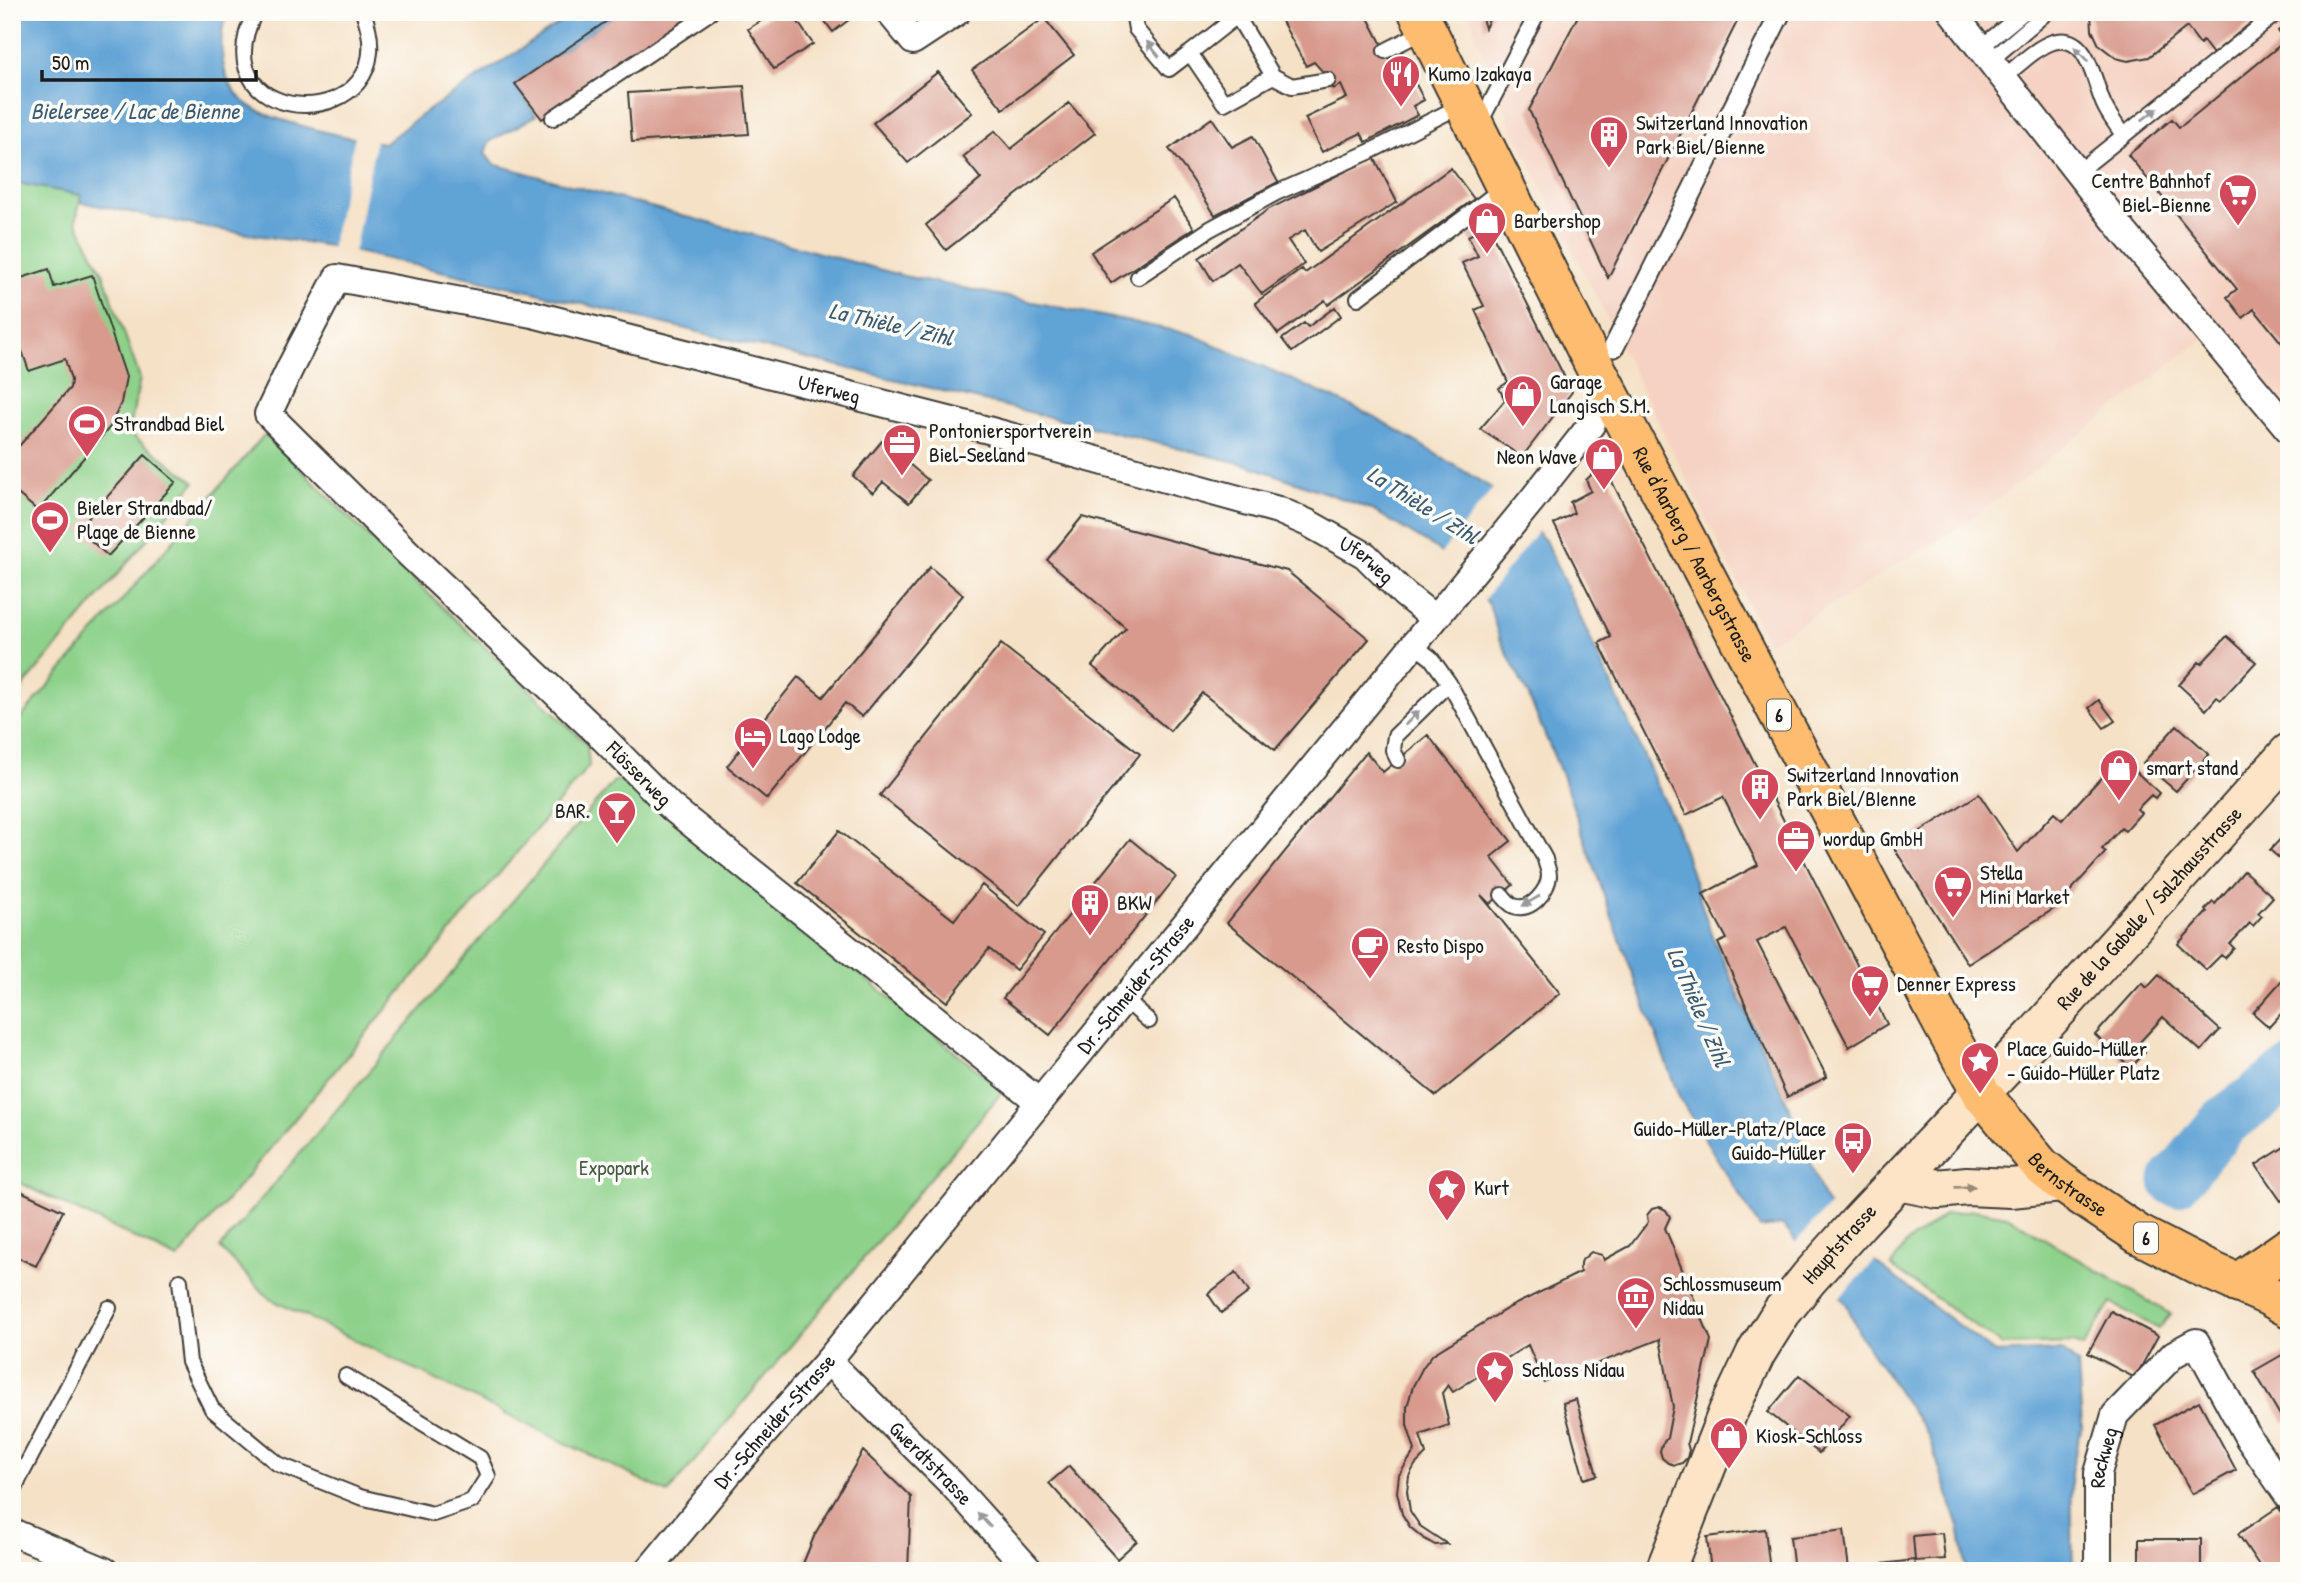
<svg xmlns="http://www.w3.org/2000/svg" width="2301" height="1583" viewBox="0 0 2301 1583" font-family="'Patrick Hand',sans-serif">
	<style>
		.built { fill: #f5d2c2 }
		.green { fill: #8dd18b; stroke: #547654; stroke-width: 2 }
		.water { fill: #61a3d5; stroke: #3e6078; stroke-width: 2 }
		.pier { fill: #f5e1c6 }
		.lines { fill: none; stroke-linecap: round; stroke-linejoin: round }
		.river { stroke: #61a3d5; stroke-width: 51 }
		.building { fill: #d89a8d }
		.service-casing { stroke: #3d3a36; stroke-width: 18 }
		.pedestrian-casing { stroke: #3d3a36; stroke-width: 23 }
		.minor-casing { stroke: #3d3a36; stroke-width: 30 }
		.secondary-casing { stroke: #3d3a36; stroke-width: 42 }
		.primary-casing { stroke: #3d3a36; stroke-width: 42 }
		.service { stroke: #fff; stroke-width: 14 }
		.pedestrian { stroke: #fff; stroke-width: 19 }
		.minor { stroke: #fff; stroke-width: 26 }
		.secondary { stroke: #fee4c6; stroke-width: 38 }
		.primary { stroke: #fdbc70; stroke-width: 38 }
		.oneway { fill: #999 }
		.oneway2 { fill: #988a7a }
		.labels { text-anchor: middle; stroke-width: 7; stroke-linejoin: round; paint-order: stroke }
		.shield { fill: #fdfcf7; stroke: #605f5e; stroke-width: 2 }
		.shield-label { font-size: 19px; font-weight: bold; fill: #1c1c1c }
		.poi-label { font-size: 21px; fill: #1c1c1c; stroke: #fdfcf7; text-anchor: start }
		.street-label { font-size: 21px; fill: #1c1c1c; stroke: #fdfcf7 }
		.park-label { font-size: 21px; fill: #445b43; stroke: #fdfcf7 }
		.water-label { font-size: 23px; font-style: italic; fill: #3b596f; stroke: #fdfcf7 }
	</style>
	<rect width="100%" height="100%" fill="#fdfcf7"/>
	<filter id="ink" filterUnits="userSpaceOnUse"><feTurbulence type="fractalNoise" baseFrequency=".0143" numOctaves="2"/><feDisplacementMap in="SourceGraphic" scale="14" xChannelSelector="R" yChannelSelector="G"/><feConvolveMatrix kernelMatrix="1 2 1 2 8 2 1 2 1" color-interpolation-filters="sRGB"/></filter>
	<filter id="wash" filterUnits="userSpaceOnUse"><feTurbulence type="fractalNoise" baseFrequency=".00686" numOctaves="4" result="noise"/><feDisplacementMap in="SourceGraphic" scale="28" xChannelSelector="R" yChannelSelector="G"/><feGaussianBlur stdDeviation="1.57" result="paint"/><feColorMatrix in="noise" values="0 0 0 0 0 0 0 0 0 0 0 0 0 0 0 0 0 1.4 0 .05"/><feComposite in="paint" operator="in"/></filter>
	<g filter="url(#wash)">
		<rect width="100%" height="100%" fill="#f5e1c6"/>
		<path class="built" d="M1469 12H2289V430L2208 335 1968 522 1768 643 1514 131 1479 42Z"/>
		<path class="green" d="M12 182 81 195 76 221 103 273 140 378 129 433 195 482 12 700Z
			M265 434 376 544 587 744 589 766 178 1259 12 1179V728Z
			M614 781H626L1003 1091 668 1493 270 1299 220 1248Z
			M1974 1210 2007 1216 2170 1314 2159 1329 2111 1303 2083 1347 2073 1343 2002 1345 1891 1266 1906 1244 1946 1214Z"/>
		<path class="water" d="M12 12H229C221 25 221 40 222 54 226 108 267 116 310 128 335 135 359 140 385 143L421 115 577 12H620L516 83 536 116 489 142 485 153 493 164 904 276 1191 334 1375 417 1490 487 1545 540 1676 826 1712 936 1788 1105 1825 1201 1872 1260 1995 1353 2062 1350 2078 1364 2082 1427 2071 1472 2073 1571H1966L1959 1526 1928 1435 1860 1335 1847 1305 1783 1225 1760 1228 1679 1097 1612 918 1562 775 1528 695 1499 637 1489 604 1437 549 1371 509 1248 465 533 292 330 246 208 228 80 202 81 195 12 182Z"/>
		<path class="pier" d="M355 136 376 138 354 254 331 249Z
			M1495 486 1539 529 1482 602 1439 556Z
			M1831 1204 1877 1259 1838 1299 1794 1244Z"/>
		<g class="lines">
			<path class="river" d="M2175 1181 2224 1122 2289 1074"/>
		</g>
		<g id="blocks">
			<path class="building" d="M620 12H701L542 119 515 84Z
				M775 12H791L813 44 774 69 748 29Z
				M818 12H859L833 32Z
				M1277 12H1365L1390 60 1401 55 1424 100 1413 106 1418 115 1366 142 1361 133 1322 152 1305 118 1347 98 1341 85 1333 89 1324 73 1314 62 1306 66Z
				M1480 12H1493L1485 28Z
				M1580 12H1742L1608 278 1529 110Z
				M2091 12H2264L2213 54 2203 41 2200 44 2187 27 2149 57 2128 61 2116 58 2099 45 2092 30Z
				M1044 18 1074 55 1003 109 972 70Z
				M2289 22V352L2254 309 2243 318 2227 297 2237 289 2128 155 2172 119 2179 127 2184 124 2285 41 2278 31Z
				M938 72 972 113 908 163 873 123Z
				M744 86 749 134 632 142 628 93Z
				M1069 103 1095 133 946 250 926 225 981 179 963 157 995 131 1011 149Z
				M1212 118 1232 147 1253 136 1278 182 1215 215 1190 176 1169 149Z
				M1374 157 1397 202 1318 252 1305 230 1288 240 1304 264 1262 294 1238 263 1213 281 1199 258 1269 209Z
				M1451 168 1474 199 1328 305 1325 300 1278 334 1255 303 1302 269 1305 273Z
				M1174 198 1194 228 1111 283 1091 252Z
				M1488 226 1572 392 1522 457 1480 429 1505 400 1499 388 1508 382 1475 310 1484 306 1462 263 1478 256 1468 236Z
				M49 269 54 287 92 275 126 377 121 403 110 427 38 511 12 489V454L70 388 71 380 65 359 29 371 12 322V281Z
				M1335 307 1341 316 1292 352 1282 339 1304 323 1308 327Z
				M882 441 928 480 909 503 883 482 873 493 853 476Z
				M145 455 176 482 108 556 78 529Z
				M1603 464 1887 1024 1849 1047 1786 927 1757 942 1827 1077 1787 1097 1718 943 1727 939 1703 894 1758 865 1723 797 1686 815 1599 643 1611 637 1554 524 1574 513 1570 502 1591 491 1586 480Z
				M1082 517 1287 571 1369 639 1275 750 1202 693 1170 731 1092 666 1126 628 1047 560Z
				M930 567 963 595 862 717 845 703 767 799 727 766 798 677 823 697Z
				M2227 636 2256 662 2221 700 2217 697 2206 710 2179 685 2199 662 2201 664Z
				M1001 644 1140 754 1019 906 880 795Z
				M2099 700 2115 721 2104 728 2089 708Z
				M2177 725 2209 754 2176 791 2143 763Z
				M1428 735 1511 841 1491 857 1513 885 1490 904 1481 895 1560 993 1436 1096 1227 923 1366 752 1383 772Z
				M2120 757 2159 793 2155 798 2151 795 2137 809 2141 813 2125 831 2121 828 2102 849 2106 852 2055 908 1968 964 1894 848 1979 794 2018 852 2054 813 2062 820Z
				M2289 830V867L2270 850Z
				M839 831 954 920 982 885 1044 935 1016 970 989 949 947 1002 797 883Z
				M1130 839 1176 877 1050 1035 1003 998Z
				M2244 871 2273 897 2258 913 2262 916 2253 926 2250 923 2230 944 2234 948 2225 958 2221 955 2206 970 2178 944 2207 912 2205 910 2213 902 2215 904Z
				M2159 975 2220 1030 2201 1051 2163 1017 2137 1045 2145 1052 2131 1068 2095 1035 2142 983 2147 988Z
				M2283 979 2289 985V1005L2269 1027 2253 1013Z
				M2286 1146 2289 1151V1195L2281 1201 2256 1165Z
				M12 1187 63 1211 36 1266 12 1255Z
				M1660 1207 1666 1210 1670 1217 1665 1228 1711 1340 1687 1443 1689 1450 1687 1458 1682 1463 1675 1465 1668 1463 1662 1458 1660 1451 1662 1444 1667 1438 1673 1407 1660 1339 1576 1372 1574 1368 1544 1382 1528 1345 1453 1392 1448 1385 1442 1393 1449 1425 1420 1435 1426 1454 1415 1465 1409 1476 1407 1491 1410 1511 1420 1526 1447 1544 1435 1545 1423 1538 1410 1527 1402 1514 1397 1492 1399 1475 1415 1450 1407 1425V1407L1413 1386 1423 1367 1433 1354 1508 1308 1581 1272 1579 1269 1582 1260 1591 1252 1602 1255 1604 1260 1630 1246 1648 1222 1647 1215 1652 1209Z
				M1236 1272 1249 1292 1221 1313 1208 1294Z
				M2111 1311 2158 1336 2135 1378 2088 1353Z
				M2289 1351V1420L2284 1422 2254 1371Z
				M1799 1375 1850 1416 1819 1453 1768 1412Z
				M1576 1399 1597 1475 1584 1479 1563 1403Z
				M2199 1401 2236 1470 2192 1494 2155 1425Z
				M863 1451 911 1497 908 1571H800L815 1534Z
				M1069 1466 1137 1541 1117 1559 1049 1483Z
				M2278 1507 2289 1522V1571H2263L2238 1534Z
				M1765 1529 1770 1571H1711L1707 1537Z
				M1844 1530 1849 1569 1794 1571 1790 1537Z
				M1942 1533 1945 1559 1915 1561 1913 1536Z
				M2139 1539H2201V1571H2139Z
				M1914 1560 1916 1571H1873L1872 1565Z"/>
		</g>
	</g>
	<g filter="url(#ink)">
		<use href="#blocks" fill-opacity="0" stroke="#3d3a36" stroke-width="2"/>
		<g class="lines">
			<g class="service-casing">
				<path id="service" d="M255 12C194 135 412 137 363 12
					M1133 12 1136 29 1169 69 1190 53 1224 103 1273 76 1237 16 1190 53
					M1980 48 2024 12
					M1385 51 1426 30
					M1991 60 2047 12
					M1273 76 1292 86 1328 80
					M2004 77C2018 66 2035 48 2053 42 2090 31 2094 87 2105 107 2110 117 2117 126 2123 135
					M553 118 711 12
					M1480 123 1538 12
					M2078 172 2278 12
					M1138 277 1210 229 1276 193 1369 152 1462 105
					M1358 298 1504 187
					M1414 645 1431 658 1449 683 1545 859C1546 865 1549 870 1549 876 1548 890 1531 913 1514 906 1510 905 1505 898 1502 895
					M1398 760 1393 750 1395 736 1449 683
					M1124 999 1149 1021
					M180 1281 189 1362 212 1409 278 1464 360 1497 433 1514 472 1501 488 1476 480 1458 346 1376
					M12 1497 19 1479 109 1308"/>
			</g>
			<g class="pedestrian-casing">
				<path id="pedestrian" d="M1614 347 1781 12"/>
			</g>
			<g class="minor-casing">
				<g id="minor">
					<path d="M889 12 913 41 957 12"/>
					<path d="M1952 12 2124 232 2289 430"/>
					<path id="s1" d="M1039 1102 671 807 599 734 409 554 268 414 291 366 337 278 532 314 988 430 1278 510 1308 523 1365 555 1404 594 1434 618"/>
					<path id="s2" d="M828 1361 952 1484 1030 1571"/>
					<path d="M12 1532 105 1571"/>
					<path id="s3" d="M648 1571 729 1473 828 1361 1532 500 1591 425 1606 386"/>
					<path id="s4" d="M2098 1571V1473L2115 1415 2174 1354 2196 1342 2249 1439 2289 1497"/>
				</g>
			</g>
			<g class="secondary-casing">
				<g id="secondary">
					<path d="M1898 1181 1938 1189 1967 1186 2011 1188 2062 1183"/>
					<path id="s5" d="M1665 1571 1728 1412 1756 1353 1781 1313 1809 1278 1859 1222 2038 1032 2289 753"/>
				</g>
			</g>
			<g class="primary-casing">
				<g id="primary">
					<path id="s6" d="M1418 12 1592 361 1942 1023 1981 1093 2041 1166 2062 1183 2138 1234 2202 1267 2268 1296 2289 1308"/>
					<path d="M2237 1283 2289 1247"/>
				</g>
			</g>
			<use href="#service" class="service"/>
			<use href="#pedestrian" class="pedestrian"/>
			<use href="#minor" class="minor"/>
			<use href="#secondary" class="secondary"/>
			<use href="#primary" class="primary"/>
		</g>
		<defs><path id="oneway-solid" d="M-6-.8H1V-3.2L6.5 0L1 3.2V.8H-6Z" transform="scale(1.75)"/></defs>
		<g class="oneway">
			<use href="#oneway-solid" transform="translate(1153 49) rotate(-129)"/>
			<use href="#oneway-solid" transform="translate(2081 54) rotate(-133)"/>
			<use href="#oneway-solid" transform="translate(2150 114) rotate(-38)"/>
			<use href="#oneway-solid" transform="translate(1412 718) rotate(-45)"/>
			<use href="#oneway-solid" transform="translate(1531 901) rotate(150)"/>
			<use href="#oneway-solid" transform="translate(984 1520) rotate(-132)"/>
		</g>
		<use class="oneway2" href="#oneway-solid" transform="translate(1965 1187) rotate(-2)"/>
	</g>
	<defs>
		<g id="restaurant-pin" transform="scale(2.0125)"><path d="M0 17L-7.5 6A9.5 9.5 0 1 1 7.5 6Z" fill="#d1495b" stroke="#fdfcf7"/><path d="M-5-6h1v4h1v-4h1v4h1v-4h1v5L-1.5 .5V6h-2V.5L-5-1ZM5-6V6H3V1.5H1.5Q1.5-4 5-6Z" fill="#fff"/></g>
		<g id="building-pin" transform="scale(2.0125)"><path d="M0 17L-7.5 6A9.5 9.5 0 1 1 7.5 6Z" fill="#d1495b" stroke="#fdfcf7"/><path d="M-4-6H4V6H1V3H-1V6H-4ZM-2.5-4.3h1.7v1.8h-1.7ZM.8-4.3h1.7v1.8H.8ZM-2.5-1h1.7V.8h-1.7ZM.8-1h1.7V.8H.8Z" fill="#fff"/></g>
		<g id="supermarket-pin" transform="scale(2.0125)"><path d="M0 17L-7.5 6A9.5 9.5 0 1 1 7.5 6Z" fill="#d1495b" stroke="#fdfcf7"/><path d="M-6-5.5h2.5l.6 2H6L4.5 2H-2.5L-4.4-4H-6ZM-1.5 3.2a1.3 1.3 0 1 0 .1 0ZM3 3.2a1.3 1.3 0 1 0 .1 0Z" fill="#fff"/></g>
		<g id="shop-pin" transform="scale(2.0125)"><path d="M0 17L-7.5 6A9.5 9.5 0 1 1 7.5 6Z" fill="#d1495b" stroke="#fdfcf7"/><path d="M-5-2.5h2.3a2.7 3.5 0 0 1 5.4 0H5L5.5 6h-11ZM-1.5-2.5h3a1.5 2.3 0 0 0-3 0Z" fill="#fff"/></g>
		<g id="stadium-pin" transform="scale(2.0125)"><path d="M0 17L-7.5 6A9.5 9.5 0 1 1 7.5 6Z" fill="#d1495b" stroke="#fdfcf7"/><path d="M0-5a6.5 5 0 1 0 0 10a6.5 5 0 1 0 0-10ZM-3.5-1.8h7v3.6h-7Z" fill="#fff"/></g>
		<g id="office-pin" transform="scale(2.0125)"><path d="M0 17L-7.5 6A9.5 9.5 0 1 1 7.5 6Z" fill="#d1495b" stroke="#fdfcf7"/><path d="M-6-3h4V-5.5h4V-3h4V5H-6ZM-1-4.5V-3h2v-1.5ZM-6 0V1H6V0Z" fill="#fff"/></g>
		<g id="hotel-pin" transform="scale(2.0125)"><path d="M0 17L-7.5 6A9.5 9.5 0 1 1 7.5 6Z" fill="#d1495b" stroke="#fdfcf7"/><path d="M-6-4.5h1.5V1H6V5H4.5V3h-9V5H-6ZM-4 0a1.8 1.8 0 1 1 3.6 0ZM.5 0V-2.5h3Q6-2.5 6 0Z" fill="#fff"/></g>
		<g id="bar-pin" transform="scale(2.0125)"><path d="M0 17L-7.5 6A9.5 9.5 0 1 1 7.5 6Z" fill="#d1495b" stroke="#fdfcf7"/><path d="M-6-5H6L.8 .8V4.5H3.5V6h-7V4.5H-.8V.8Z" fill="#fff"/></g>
		<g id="cafe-pin" transform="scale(2.0125)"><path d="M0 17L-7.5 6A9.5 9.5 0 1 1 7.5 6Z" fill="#d1495b" stroke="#fdfcf7"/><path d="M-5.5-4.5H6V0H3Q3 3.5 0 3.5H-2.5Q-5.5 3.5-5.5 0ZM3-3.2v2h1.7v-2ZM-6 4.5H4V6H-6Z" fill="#fff"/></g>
		<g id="sight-pin" transform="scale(2.0125)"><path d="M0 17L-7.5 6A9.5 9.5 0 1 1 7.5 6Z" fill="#d1495b" stroke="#fdfcf7"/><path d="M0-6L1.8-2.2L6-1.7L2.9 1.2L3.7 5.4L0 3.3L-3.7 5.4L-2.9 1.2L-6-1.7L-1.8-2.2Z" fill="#fff"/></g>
		<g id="bus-pin" transform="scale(2.0125)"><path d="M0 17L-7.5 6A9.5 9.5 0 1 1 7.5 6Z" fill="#d1495b" stroke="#fdfcf7"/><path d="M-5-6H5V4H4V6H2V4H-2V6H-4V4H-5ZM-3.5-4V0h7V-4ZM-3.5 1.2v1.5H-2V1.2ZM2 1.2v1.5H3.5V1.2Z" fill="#fff"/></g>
		<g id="museum-pin" transform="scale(2.0125)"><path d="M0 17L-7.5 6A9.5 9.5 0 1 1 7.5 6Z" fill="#d1495b" stroke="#fdfcf7"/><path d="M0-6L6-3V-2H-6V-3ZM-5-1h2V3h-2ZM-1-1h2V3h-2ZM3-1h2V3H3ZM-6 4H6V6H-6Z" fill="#fff"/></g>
	</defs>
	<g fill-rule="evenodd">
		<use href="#restaurant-pin" x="1401" y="74"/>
		<use href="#building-pin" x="1609" y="135"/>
		<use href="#supermarket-pin" x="2238" y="193"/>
		<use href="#shop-pin" x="1487" y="221"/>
		<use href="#shop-pin" x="1523" y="394"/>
		<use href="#stadium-pin" x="87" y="424"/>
		<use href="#office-pin" x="902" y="443"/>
		<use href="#shop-pin" x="1604" y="457"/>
		<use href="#stadium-pin" x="50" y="520"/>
		<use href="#hotel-pin" x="753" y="736"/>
		<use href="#shop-pin" x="2119" y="768"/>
		<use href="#building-pin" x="1760" y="787"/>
		<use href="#bar-pin" x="617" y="811"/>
		<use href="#office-pin" x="1796" y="839"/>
		<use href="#supermarket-pin" x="1953" y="885"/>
		<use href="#building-pin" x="1090" y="903"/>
		<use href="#cafe-pin" x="1370" y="946"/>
		<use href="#supermarket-pin" x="1870" y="984"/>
		<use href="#sight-pin" x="1980" y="1061"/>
		<use href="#bus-pin" x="1853" y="1141"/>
		<use href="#sight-pin" x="1447" y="1188"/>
		<use href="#museum-pin" x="1636" y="1296"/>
		<use href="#sight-pin" x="1495" y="1370"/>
		<use href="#shop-pin" x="1729" y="1436"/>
	</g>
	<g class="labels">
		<g class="shield">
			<rect x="1767" y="699.5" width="24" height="31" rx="5"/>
			<rect x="2134" y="1222.5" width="24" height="31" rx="5"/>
		</g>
		<g class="shield-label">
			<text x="1779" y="722">6</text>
			<text x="2146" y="1245">6</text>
		</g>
		<g class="poi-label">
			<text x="1428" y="81">Kumo Izakaya</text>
			<text x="1636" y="130">Switzerland Innovation<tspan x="1636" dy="24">Park Biel/Bienne</tspan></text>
			<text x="2211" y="188" text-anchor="end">Centre Bahnhof<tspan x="2211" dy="24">Biel-Bienne</tspan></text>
			<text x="1514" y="228">Barbershop</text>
			<text x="1550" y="389">Garage<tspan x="1550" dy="24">Langisch S.M.</tspan></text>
			<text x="114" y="431">Strandbad Biel</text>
			<text x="929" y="438">Pontoniersportverein<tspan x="929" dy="24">Biel-Seeland</tspan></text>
			<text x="1577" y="464" text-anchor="end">Neon Wave</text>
			<text x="77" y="515">Bieler Strandbad/<tspan x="77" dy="24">Plage de Bienne</tspan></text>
			<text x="780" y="743">Lago Lodge</text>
			<text x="2146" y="775">smart stand</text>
			<text x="1787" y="782">Switzerland Innovation<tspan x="1787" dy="24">Park Biel/BIenne</tspan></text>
			<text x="590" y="818" text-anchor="end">BAR.</text>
			<text x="1823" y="846">wordup GmbH</text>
			<text x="1980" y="880">Stella<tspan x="1980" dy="24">Mini Market</tspan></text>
			<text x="1117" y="910">BKW</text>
			<text x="1397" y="953">Resto Dispo</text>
			<text x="1897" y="991">Denner Express</text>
			<text x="2007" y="1056">Place Guido-Müller<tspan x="2007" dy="24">- Guido-Müller Platz</tspan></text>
			<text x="1826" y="1136" text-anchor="end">Guido-Müller-Platz/Place<tspan x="1826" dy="24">Guido-Müller</tspan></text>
			<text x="1474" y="1195">Kurt</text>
			<text x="1663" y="1291">Schlossmuseum<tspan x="1663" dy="24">Nidau</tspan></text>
			<text x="1522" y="1377">Schloss Nidau</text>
			<text x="1756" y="1443">Kiosk-Schloss</text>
		</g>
		<g class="street-label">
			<text dy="7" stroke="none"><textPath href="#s1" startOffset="1692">Uferweg</textPath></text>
			<text dy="7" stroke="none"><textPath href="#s6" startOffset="609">Rue d'Aarberg / Aarbergstrasse</textPath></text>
			<text dy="7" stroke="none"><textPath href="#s1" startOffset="2259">Uferweg</textPath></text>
			<text transform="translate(639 774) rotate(45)" y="7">Flösserweg</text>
			<text dy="7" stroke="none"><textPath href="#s5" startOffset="831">Rue de la Gabelle / Salzhausstrasse</textPath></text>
			<text dy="7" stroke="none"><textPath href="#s3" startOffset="763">Dr.-Schneider-Strasse</textPath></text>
			<text dy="7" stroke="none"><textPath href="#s6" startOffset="1346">Bernstrasse</textPath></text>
			<text dy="7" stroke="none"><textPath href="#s5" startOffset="374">Hauptstrasse</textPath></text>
			<text dy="7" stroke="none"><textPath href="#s3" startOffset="196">Dr.-Schneider-Strasse</textPath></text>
			<text dy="7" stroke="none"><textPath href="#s4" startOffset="114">Reckweg</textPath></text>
			<text dy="7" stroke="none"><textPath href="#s2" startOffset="145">Gwerdtstrasse</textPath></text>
		</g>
		<g class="park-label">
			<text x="614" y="1175">Expopark</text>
		</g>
		<g class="water-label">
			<text x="135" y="119">Bielersee / Lac de Bienne</text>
			<text transform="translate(891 324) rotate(13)" y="8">La Thièle / Zihl</text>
			<text transform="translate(1423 505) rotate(32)" y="8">La Thièle / Zihl</text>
			<text transform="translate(1699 1007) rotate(67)" y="8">La Thièle / Zihl</text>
		</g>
	</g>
	<rect width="2301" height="1583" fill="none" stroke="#fdfcf7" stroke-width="42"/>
	<path d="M42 70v10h214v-10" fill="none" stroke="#1c1c1c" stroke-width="3.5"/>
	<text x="52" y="70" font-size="21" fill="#1c1c1c" stroke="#fdfcf7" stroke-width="5" paint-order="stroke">50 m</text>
</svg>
